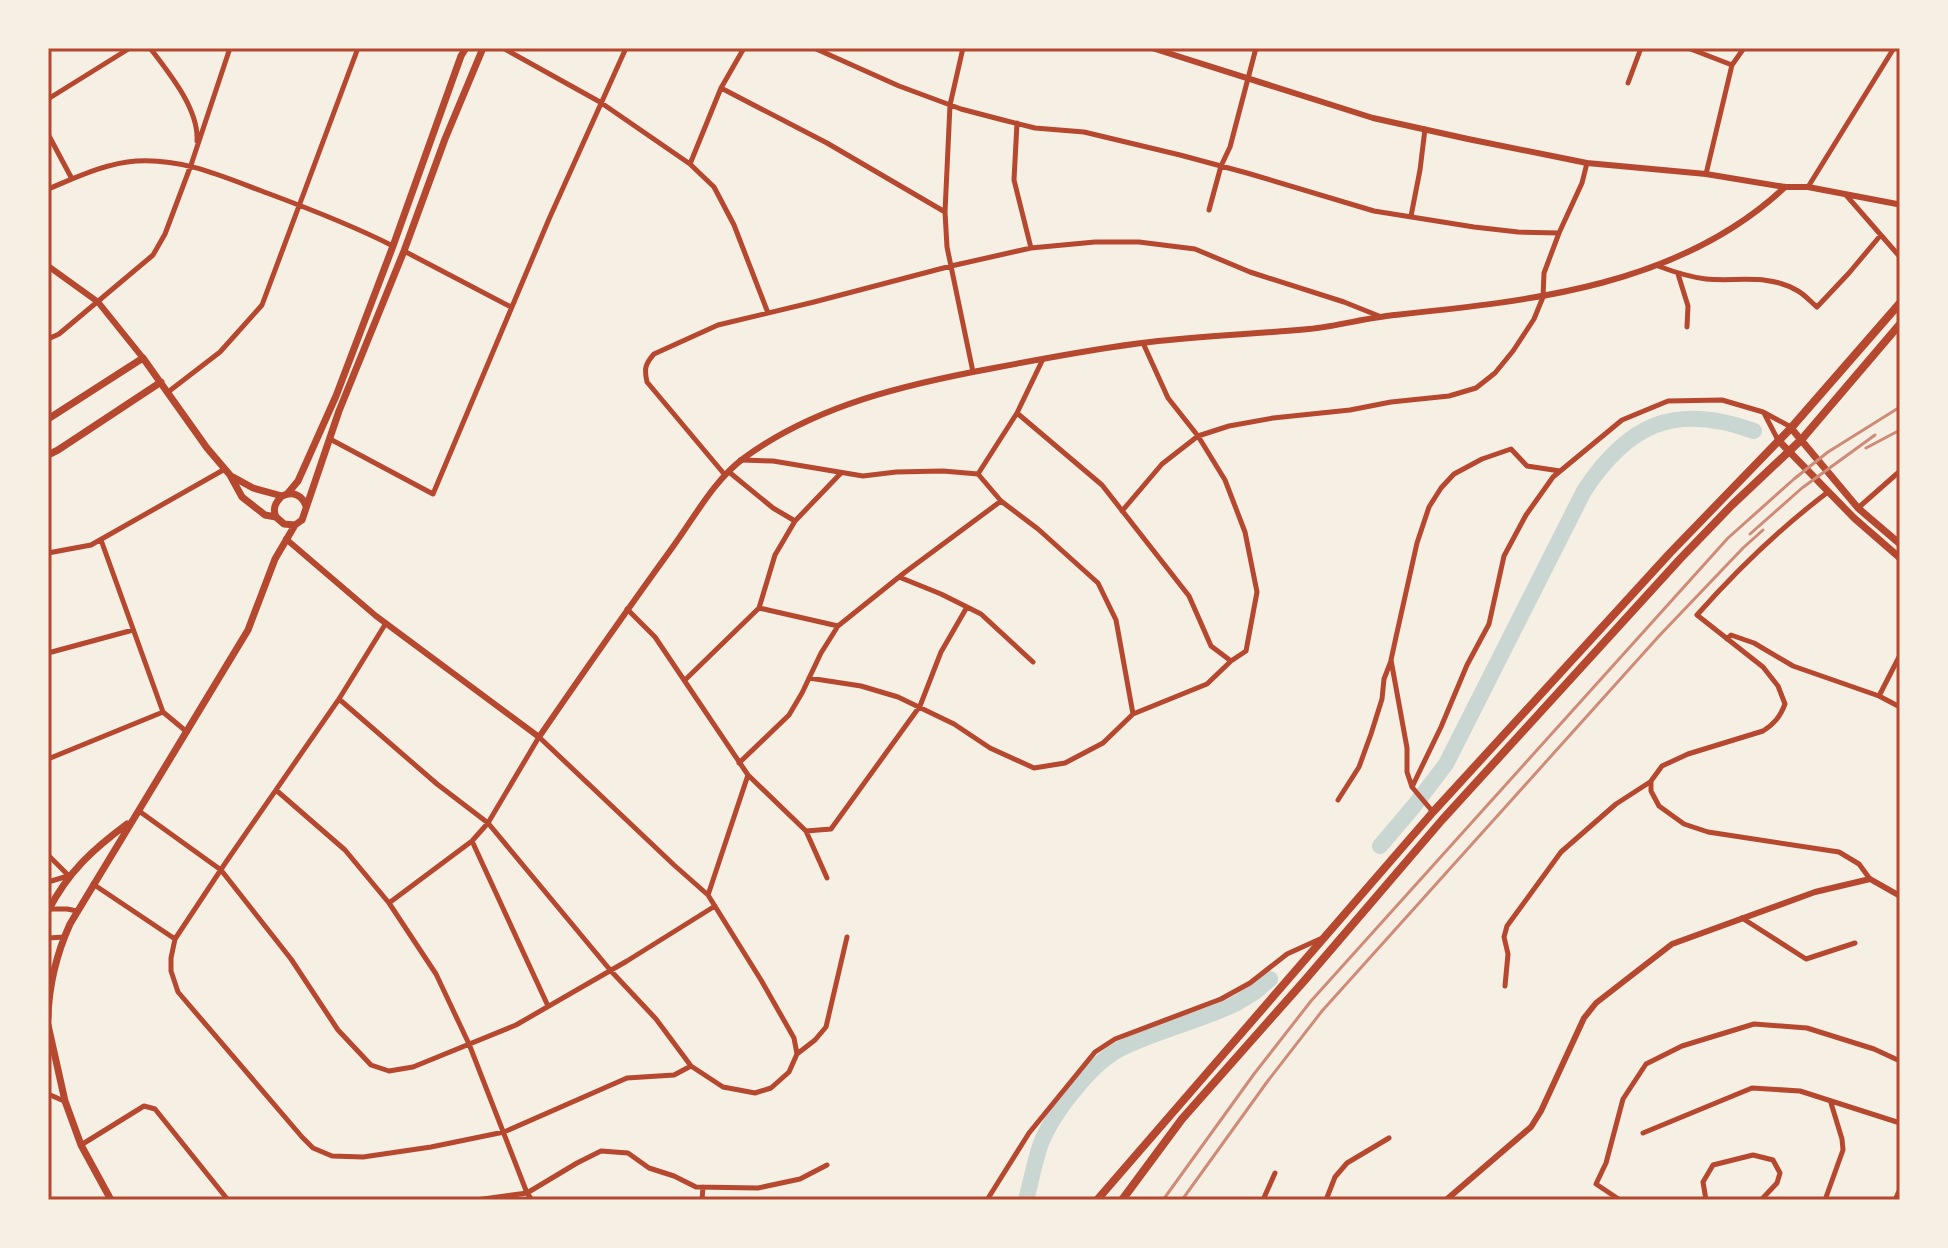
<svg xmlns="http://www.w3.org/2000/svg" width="1948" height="1248" viewBox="0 0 1948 1248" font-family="'Exo 2',sans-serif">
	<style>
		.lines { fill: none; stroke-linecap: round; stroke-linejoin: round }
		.river { stroke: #c9d6d2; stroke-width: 16 }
		.minor { stroke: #b5482f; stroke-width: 5 }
		.tertiary { stroke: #b5482f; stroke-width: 6 }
		.secondary { stroke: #b5482f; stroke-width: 7 }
		.primary { stroke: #b5482f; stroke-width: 8 }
		.rail { stroke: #cf8b77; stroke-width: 3 }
		.neatline { fill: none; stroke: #b5482f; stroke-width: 3 }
	</style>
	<rect width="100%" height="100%" fill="#f6efe4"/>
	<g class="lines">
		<path class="river" d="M1380 846 1414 806 1446 764 1584 491C1628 424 1675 402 1754 431
			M1026 1200C1031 1182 1034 1164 1040 1146 1051 1115 1092 1062 1122 1048 1159 1030 1200 1021 1237 1003L1255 992 1270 979"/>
		<path class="minor" d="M150 48C169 73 199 109 197 141
			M503 48 600 102 690 164 714 187 734 225 768 313
			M814 48 899 86 961 109 1003 120 1035 128 1084 132 1180 155 1247 173 1374 211 1474 227 1518 232 1559 233
			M1688 48 1732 65
			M1628 83 1641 48
			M721 88 827 143 945 212 947 247 973 372
			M48 99 130 48
			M1017 123 1014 180 1031 248
			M48 134 72 179
			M690 164 721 88 744 48
			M1706 174 1732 65 1744 48
			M1808 187 1894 48
			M48 189C75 178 106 163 136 161 184 158 224 177 267 193 310 209 352 225 393 246
			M1846 195 1900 257
			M1209 210 1221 166 1230 147 1256 48
			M945 212 950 105 963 48
			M1411 216 1420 170 1425 129
			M404 251 511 307
			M1658 266C1674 272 1689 277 1706 279 1737 282 1768 273 1798 291 1805 295 1811 302 1817 307L1849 273 1880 236
			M1678 274 1688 306 1687 327
			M48 339 59 334 153 255 165 234 191 165 230 48
			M168 392 220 352 262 305 358 48
			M1017 413 1102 485 1189 596 1211 646 1231 661 1246 651 1257 592 1245 532 1225 480 1198 436 1168 398 1143 343
			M1764 413 1778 440
			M330 439 433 494 549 219 626 48
			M740 460 773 461 863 476 896 472 943 471 978 474 1001 501 1038 529 1098 583 1116 620 1133 714
			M729 472 773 508 795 521
			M978 474 1017 413 1043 359
			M725 475 647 382C644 369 645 364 654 354L718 325 814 302 951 266 1031 248 1095 242H1139L1195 249 1250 272 1344 302 1379 316
			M1828 492C1779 529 1737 570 1697 615L1763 667 1778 686 1785 704C1780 717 1774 724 1763 731L1688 754 1662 766 1651 781V791L1659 806 1684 824 1708 832 1839 852 1859 864 1870 879
			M1858 508 1900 471
			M1122 511 1162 464 1198 436 1229 426 1273 418 1350 410 1391 402 1449 396 1476 388 1495 373 1513 351 1534 319 1543 297 1544 273 1559 233 1582 183 1587 163
			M101 540 163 712
			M48 553 91 545 225 469
			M899 577 941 594 981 614 1033 662
			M759 608 838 626
			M627 609 655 637 748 775 806 831 827 878
			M386 623 339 699 226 862 175 939 171 958V971L178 992 302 1137 313 1148 332 1156 363 1157 431 1147 504 1132 627 1078 674 1075 691 1066
			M1727 639 1731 635 1754 643 1793 666 1879 696 1900 707
			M48 653 133 630
			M809 678 861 686 898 697 954 724 990 748 1034 768 1065 763 1103 743 1133 714 1207 684 1231 661
			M685 680 759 608 775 555 795 521 841 473
			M1879 696 1900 655
			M339 699 437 784 488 823 611 971 656 1019 691 1066 723 1087 755 1093 771 1088 789 1072 797 1054 794 1038 761 980 708 895 674 865 539 737 488 823 472 841 389 903
			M48 759 163 712 187 732
			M739 763 789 715 802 693 821 653 838 626 904 573 1001 501
			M1412 787 1441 727 1467 665 1489 624 1504 556 1526 515 1553 477 1622 420 1668 401 1722 400 1763 412 1791 427
			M276 790 345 850 389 903 436 974 469 1044 527 1193 532 1200
			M1338 800 1359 767 1371 734 1382 699 1384 679 1391 661
			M139 811 221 870 291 959 338 1030 371 1065 389 1071 413 1067 516 1025 627 961 715 906
			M1433 812 1412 787 1407 772V748L1391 660 1396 637 1417 543 1429 507 1441 488 1454 474 1482 459 1511 449 1527 466 1560 471
			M806 831 831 829 920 706 941 652 967 607
			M472 841 548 1006
			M48 855 69 876
			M48 882 68 876
			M93 884 175 939
			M708 895 748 775
			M48 909H67L77 911
			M1742 918 1806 959 1855 943
			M48 938 65 937
			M1505 986 1508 954 1504 937 1507 926 1561 852 1616 804 1650 782
			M797 1054 815 1040 826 1027 847 937
			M48 1094 64 1101
			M1643 1133 1752 1088 1800 1091 1900 1123
			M81 1145 144 1106 155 1109 228 1200
			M476 1200 527 1193 577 1163 601 1151 628 1153 649 1168 674 1176 696 1187 758 1188 800 1179 827 1165
			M702 1200 703 1187
			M987 1200 1029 1133 1095 1052 1115 1039 1221 999 1250 983 1287 954 1320 939
			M1263 1200 1275 1173
			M1326 1200 1335 1177 1347 1163 1389 1138
			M1620 1200 1596 1184 1606 1163 1623 1099 1646 1064 1682 1046 1754 1024 1807 1028 1874 1049 1900 1061
			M1706 1200 1703 1182 1713 1165 1753 1155 1773 1160 1780 1173 1777 1183 1761 1200
			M1825 1200 1843 1150 1842 1139 1831 1103
			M1895 1200 1900 1189"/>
		<path class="tertiary" d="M1152 48 1373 118 1468 139 1587 163 1706 174 1785 187H1808L1897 204 1900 203
			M48 266 98 302 143 358
			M286 539 376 616 539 737C583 673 627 610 672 548 694 518 714 480 744 458 816 405 907 384 994 368 1046 358 1098 348 1150 342 1203 336 1256 334 1309 329 1338 326 1366 318 1394 315 1531 301 1680 286 1785 187
			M1446 1200 1531 1127 1541 1111 1584 1018 1596 1003 1672 944 1815 892 1870 879 1900 896"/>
		<path class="secondary" d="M48 419 143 358 207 448 230 475 242 497 265 515 276 517 284 524 295 525 302 520 339 411 404 251 445 139 483 48
			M1791 428 1858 508 1900 544
			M1778 440 1854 518 1900 558
			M48 455 58 450 161 382
			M233 477 253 488 282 496C293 491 302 495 306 506
			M288 493 298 481 336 396 393 246 461 56 466 48
			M276 517C272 508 276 502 282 496
			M48 911C68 872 92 850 127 824
			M48 1017C49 983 56 955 70 924L248 630 275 559 295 525
			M48 1025 65 1101 81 1145 111 1200"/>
		<path class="primary" d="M1097 1200 1433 812 1670 553 1791 428 1900 303
			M1122 1200 1182 1119 1305 980 1442 820 1680 559 1732 505 1802 439 1900 324"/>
		<path class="rail" d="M1866 448 1900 430
			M1750 534 1802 488 1875 435
			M1163 1200 1254 1074 1311 1001 1728 538 1794 479 1828 452 1900 407
			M1182 1200 1267 1082 1322 1011 1659 636 1743 548 1763 530"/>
	</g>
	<rect width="1948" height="1248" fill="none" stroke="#f6efe4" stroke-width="100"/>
	<rect x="50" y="50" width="1848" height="1148" class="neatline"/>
</svg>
